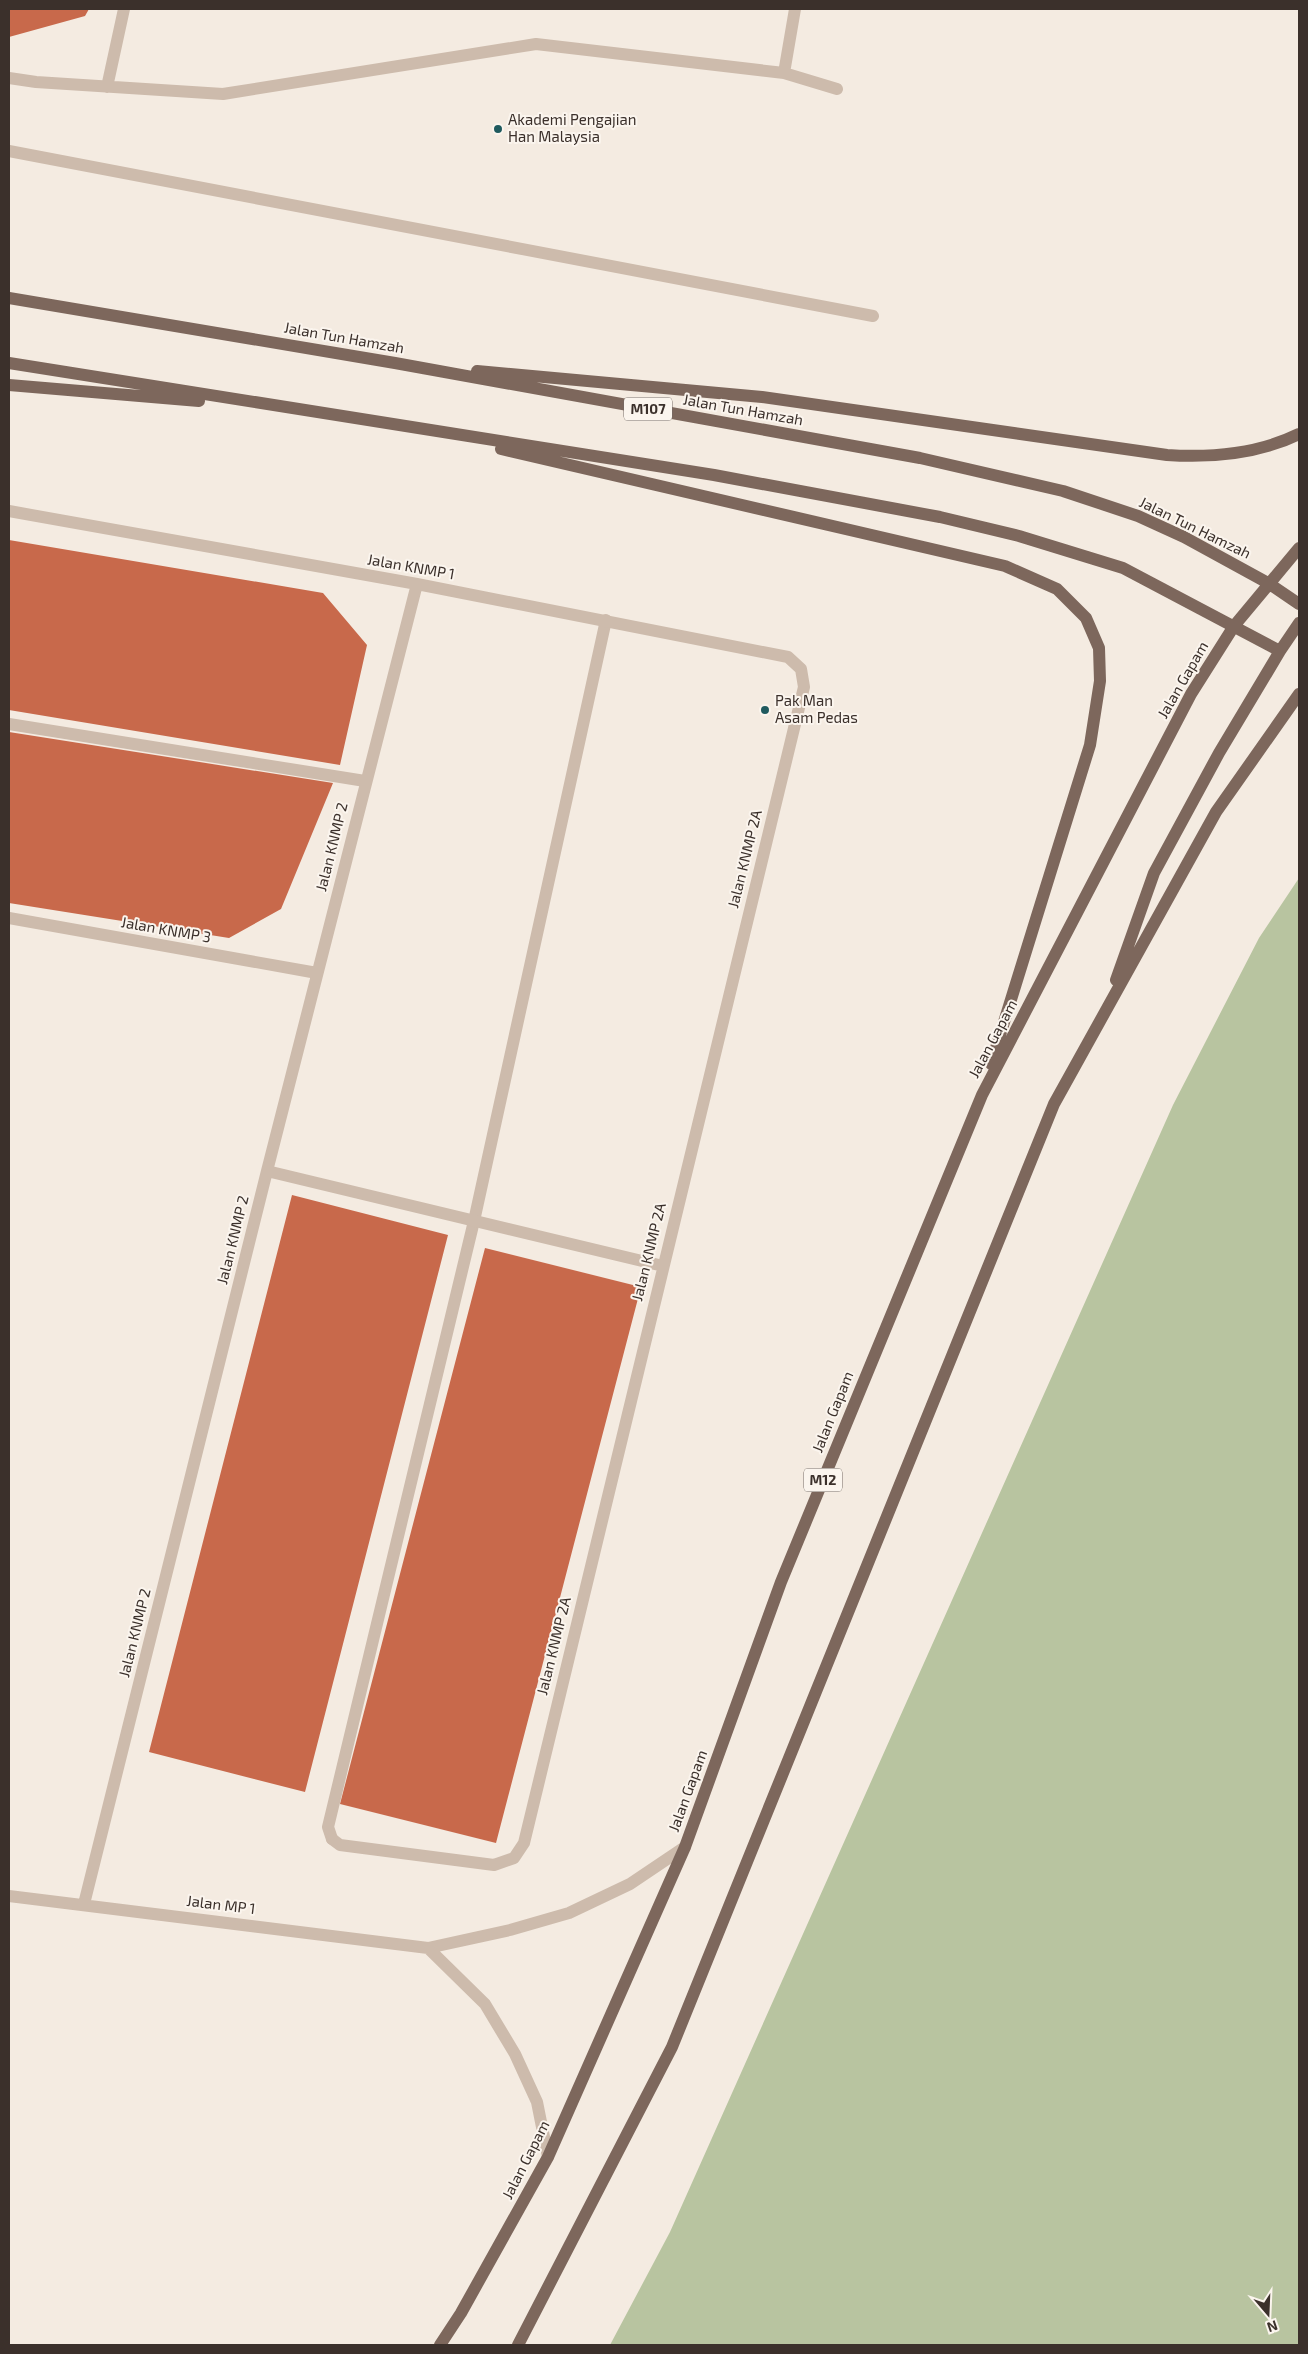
<svg xmlns="http://www.w3.org/2000/svg" width="1308" height="2354" viewBox="0 0 1308 2354" font-family="'Exo 2',sans-serif">
	<style>
		.green { fill: #b8c4a0 }
		.building { fill: #c8694b }
		.lines { fill: none; stroke-linecap: round; stroke-linejoin: round }
		.lane { stroke: #cdbbac; stroke-width: 12 }
		.street { stroke: #cdbbac; stroke-width: 12 }
		.primary { stroke: #7d675c; stroke-width: 12 }
		.poi-dot { fill: #1f5a5e; stroke: #fbf5ee; stroke-width: 2 }
		.labels { text-anchor: middle; stroke-width: 4; stroke-linejoin: round; paint-order: stroke }
		.shield { fill: #fbf5ee; stroke: #756b66; stroke-width: 1 }
		.shield-label { font-size: 14px; font-weight: bold; fill: #3b302b }
		.poi-label { font-size: 15px; fill: #3b302b; stroke: #fbf5ee; text-anchor: start }
		.street-label { font-size: 15px; fill: #3b302b; stroke: #fbf5ee }
	</style>
	<rect width="100%" height="100%" fill="#f4ebe1"/>
	<path class="green" d="M1299 878V2345H610L670 2232 1173 1105 1259 938Z"/>
	<path class="building" d="M9 9H89L85 16 9 37Z
		M9 540 323 593 367 645 340 765 9 710Z
		M9 732 333 783 281 909 229 938 9 903Z
		M292 1195 448 1235 305 1792 149 1752Z
		M485 1248 641 1287 496 1843 340 1804Z"/>
	<g class="lines">
		<path class="lane" d="M784 73 795 9
			M9 78 36 82 223 94 536 44 784 73 837 89
			M107 87 124 9
			M9 724 365 781
			M332 1839 328 1827 474 1221 606 620"/>
		<path class="street" d="M9 151 873 316
			M9 511 417 584 788 657 801 669 804 687 524 1843 514 1858 494 1865 340 1845 332 1839
			M9 918 317 973
			M267 1171 663 1266
			M9 1896 428 1948 510 1930 569 1913 630 1884 685 1847
			M84 1904 267 1171 417 584
			M428 1948 485 2004 515 2054 537 2102 548 2157"/>
		<path class="primary" d="M9 298 395 363 920 458 1063 491 1138 516 1184 537 1268 583 1299 604
			M9 363 714 475 940 517 1019 536 1123 568 1280 651
			M477 371 762 397 1167 455C1212 458 1258 454 1299 434
			M9 385 199 401
			M501 449 1005 566 1057 589 1086 618 1099 648 1100 681 1090 745 991 1064
			M1116 980 1154 873 1219 753 1280 651 1299 623
			M440 2345 461 2313 548 2157 685 1847 781 1582 982 1095 1191 694 1234 626 1299 548
			M518 2345 672 2047 1054 1104 1216 812 1299 694"/>
	</g>
	<g class="poi-dot">
		<circle cx="498" cy="129" r="5"/>
		<circle cx="765" cy="710" r="5"/>
	</g>
	<g class="labels">
		<g class="shield">
			<rect x="624" y="397.5" width="48" height="23" rx="4"/>
			<rect x="804" y="1468.5" width="38" height="23" rx="4"/>
		</g>
		<g class="shield-label">
			<text x="648" y="414">M107</text>
			<text x="823" y="1485">M12</text>
		</g>
		<g class="poi-label">
			<text x="508" y="125">Akademi Pengajian<tspan x="508" dy="17">Han Malaysia</tspan></text>
			<text x="775" y="706">Pak Man<tspan x="775" dy="17">Asam Pedas</tspan></text>
		</g>
		<g class="street-label">
			<text transform="translate(344 338) rotate(10)" y="5">Jalan Tun Hamzah</text>
			<text transform="translate(743 410) rotate(10)" y="5">Jalan Tun Hamzah</text>
			<text transform="translate(1195 528) rotate(26)" y="5">Jalan Tun Hamzah</text>
			<text transform="translate(411 567) rotate(10)" y="5">Jalan KNMP 1</text>
			<text transform="translate(1183 680) rotate(-60)" y="5">Jalan Gapam</text>
			<text transform="translate(332 847) rotate(-76)" y="5">Jalan KNMP 2</text>
			<text transform="translate(745 859) rotate(-76)" y="5">Jalan KNMP 2A</text>
			<text transform="translate(166 930) rotate(10)" y="5">Jalan KNMP 3</text>
			<text transform="translate(993 1039) rotate(-62)" y="5">Jalan Gapam</text>
			<text transform="translate(233 1240) rotate(-76)" y="5">Jalan KNMP 2</text>
			<text transform="translate(649 1252) rotate(-76)" y="5">Jalan KNMP 2A</text>
			<text transform="translate(833 1412) rotate(-68)" y="5">Jalan Gapam</text>
			<text transform="translate(135 1633) rotate(-76)" y="5">Jalan KNMP 2</text>
			<text transform="translate(554 1646) rotate(-76)" y="5">Jalan KNMP 2A</text>
			<text transform="translate(688 1791) rotate(-70)" y="5">Jalan Gapam</text>
			<text transform="translate(221 1905) rotate(7)" y="5">Jalan MP 1</text>
			<text transform="translate(526 2160) rotate(-63)" y="5">Jalan Gapam</text>
		</g>
	</g>
	<rect width="1308" height="2354" fill="none" stroke="#3b302b" stroke-width="20"/>
	<g transform="translate(1268 2314) rotate(161)" stroke="#fbf5ee" stroke-width="4" paint-order="stroke">
	<path d="M0-4L9 19L0 12L-9 19Z" fill="#3b302b"/>
	<text y="-8" font-size="14" font-weight="bold" text-anchor="middle" fill="#3b302b">N</text>
	</g>
</svg>
